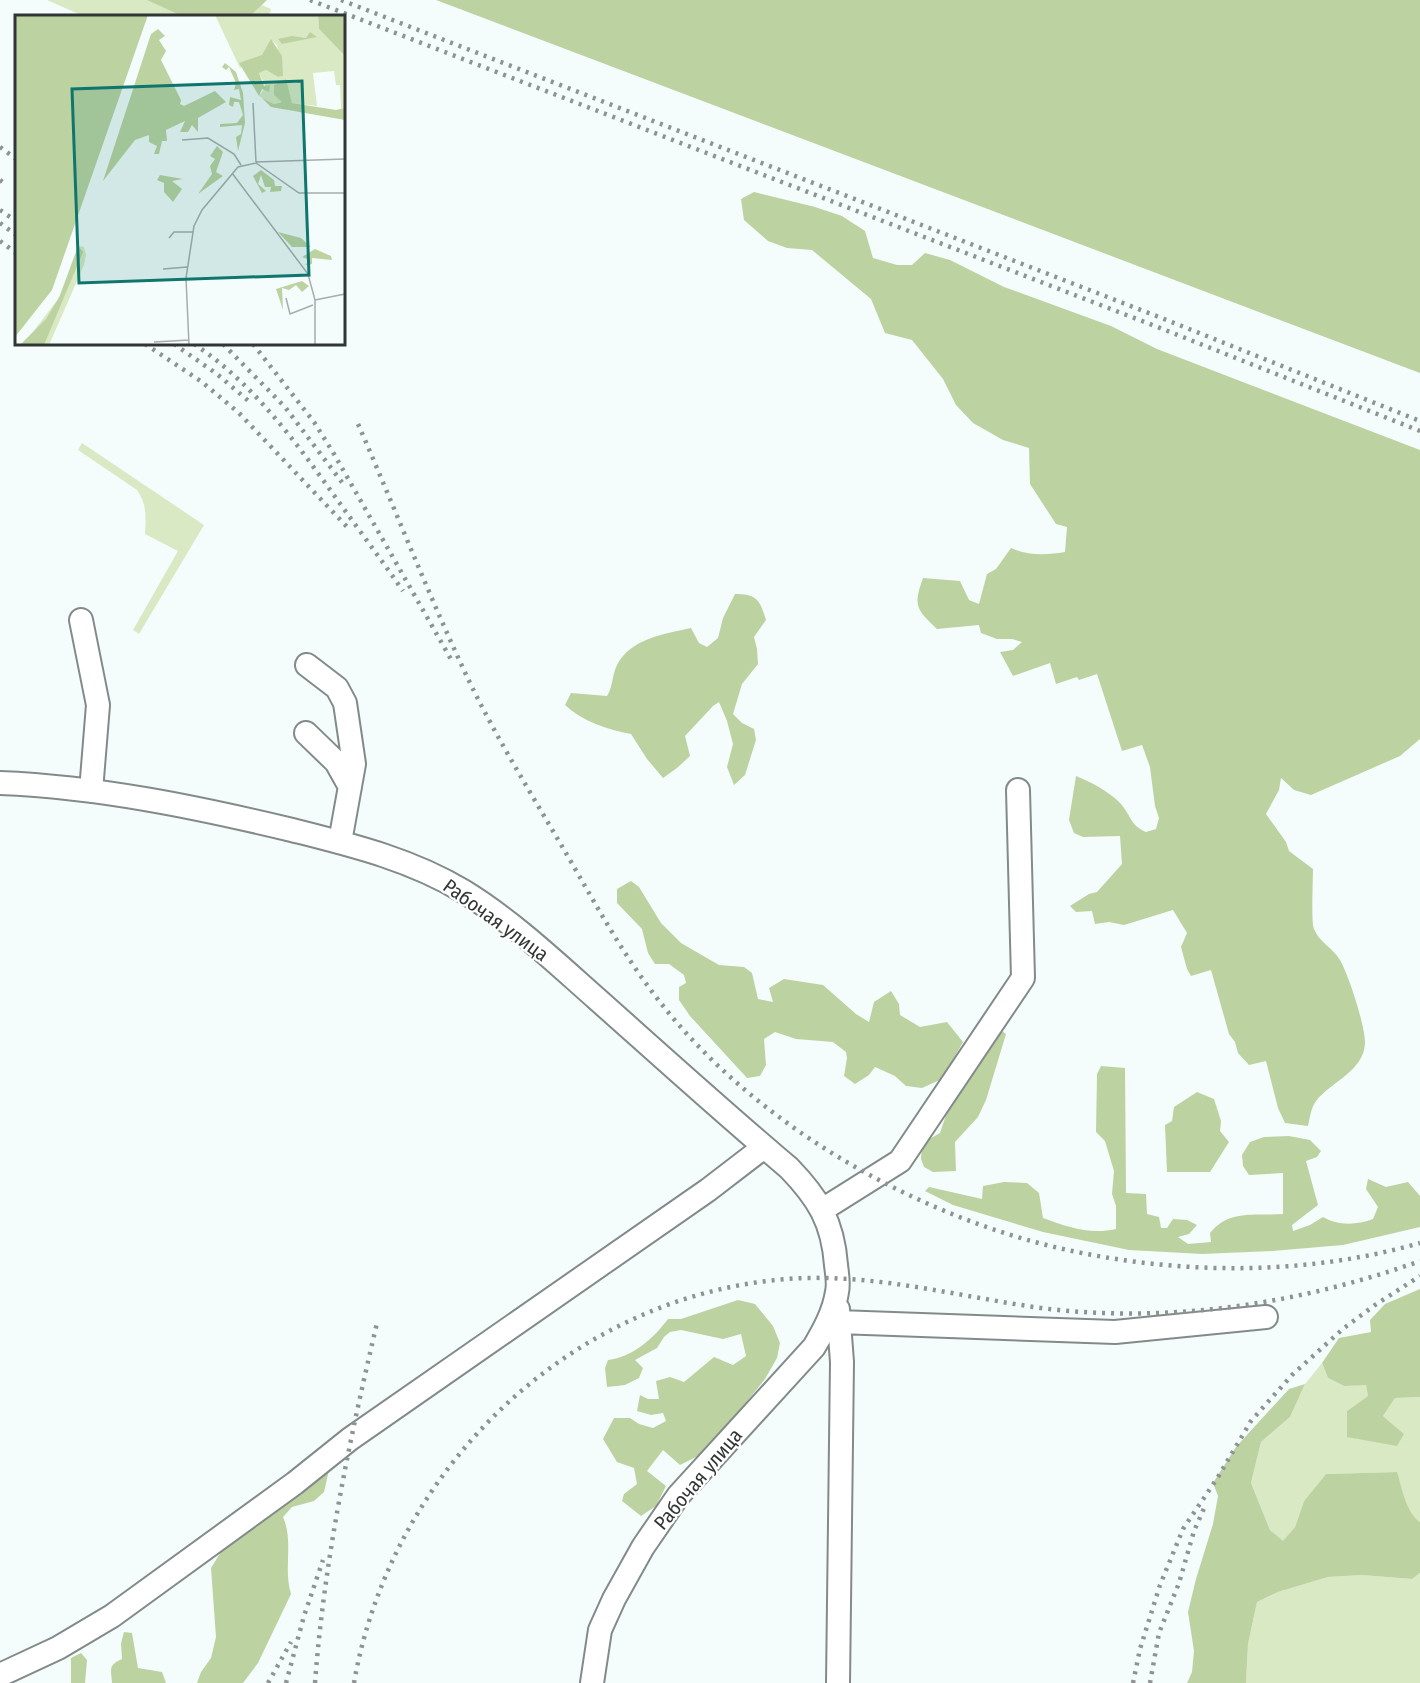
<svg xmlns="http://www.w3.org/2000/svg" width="1420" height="1683" viewBox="0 0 1420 1683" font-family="'Fira Sans Condensed',sans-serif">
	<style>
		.green { fill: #d9e9c4 }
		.forest { fill: #bdd2a1 }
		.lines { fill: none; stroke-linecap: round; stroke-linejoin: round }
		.minor-casing { stroke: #838a8a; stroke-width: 26 }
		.minor { stroke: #fff; stroke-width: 22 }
		.rail { stroke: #8e9292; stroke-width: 4.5; stroke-dasharray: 3 6; stroke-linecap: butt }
		.labels { text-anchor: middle; stroke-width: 4.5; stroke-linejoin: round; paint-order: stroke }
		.street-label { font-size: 20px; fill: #323535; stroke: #fff }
		.inset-road { fill: none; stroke: #a7acac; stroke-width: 1.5 }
		.view { fill: #0f766e; fill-opacity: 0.15; stroke: #0f766e; stroke-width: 3 }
		.inset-edge { fill: none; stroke: #323535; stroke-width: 3 }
	</style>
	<rect width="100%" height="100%" fill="#f5fcfc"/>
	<path class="green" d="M47 0H250L271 9 269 16H83Z
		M82 443 204 525 139 634 133 630 178 551 145 534C146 517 147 504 137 490L78 450Z
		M1322 1363 1328 1378 1344 1386 1366 1384 1368 1396 1347 1411 1404 1434 1383 1416 1395 1398 1420 1397V1522C1406 1512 1402 1488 1396 1472L1326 1474 1304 1501 1295 1527 1283 1542 1270 1530 1251 1483 1261 1442 1290 1417 1305 1384Z
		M1420 1573V1683H1246L1248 1644 1257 1602 1278 1592 1328 1577 1362 1575 1412 1579Z"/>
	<path class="forest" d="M147 0H267L250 16H182Z
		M436 0H1420V373Z
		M754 192 815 207 842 216 865 231 873 258 897 265H912L925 253 950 260 1004 287 1111 326 1157 349 1420 450V739L1400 756 1311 795 1294 790 1281 778 1279 790 1266 814 1286 842 1289 851 1313 869C1313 880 1311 923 1314 929 1319 942 1333 948 1340 960 1349 976 1365 1025 1365 1043 1364 1071 1332 1081 1316 1101 1311 1108 1310 1117 1308 1126L1285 1123 1278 1108 1266 1061 1249 1065 1238 1053 1235 1042 1229 1034 1211 970 1191 976 1187 969 1181 947 1187 933 1173 910 1124 925 1109 922 1095 924 1092 911 1076 912 1070 906 1089 894 1097 892 1122 864 1120 836 1083 837 1074 833 1069 820 1076 776C1091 782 1110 792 1121 804 1132 817 1130 825 1146 832L1156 829 1159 818 1155 806 1150 767 1142 745 1122 751 1097 674 1079 680 1077 677 1056 684 1050 663 1013 676 1000 652 1013 650 1022 642 1012 639H997L981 633 979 625 937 629C916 609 913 606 923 578L960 581 969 600 979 604 987 574 996 569 1011 548C1028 556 1047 555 1065 552L1067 527 1056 524 1030 484 1029 448 1003 440 973 423 956 405 943 379 912 340 885 333 871 299 812 250 787 248 768 241 744 220 741 199Z
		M735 594C757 594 760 600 766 620L754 637 757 649 758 664 742 684 733 714 742 723 754 729 756 740 745 775 734 785 727 767 733 744 727 721 719 702 713 706 685 736 690 756 677 768 663 778 647 759 631 734C608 730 582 721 565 705L571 693 607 696C613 687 612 675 617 665 631 638 665 634 691 628L699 643 707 647 718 638 723 618Z
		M631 881 639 887 661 923 681 943 719 965 744 967 752 973 758 999 773 1002 769 988 784 979 823 985 856 1014 869 1022 874 1002 891 991 899 1004 900 1015 920 1027 947 1022 963 1042 942 1079 922 1088 906 1086 895 1076 875 1067 869 1075 855 1084 844 1076 847 1058 846 1052 833 1042 796 1039 775 1032 764 1039 766 1065 760 1076 747 1078 690 1016 679 1000V987L686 983 684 975 669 964H655L648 953 642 929 617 903V889Z
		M999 1029 1006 1034 986 1100 978 1117 955 1142 956 1171 933 1172 924 1167 921 1159 922 1143 940 1133 947 1112 954 1103 952 1089Z
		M1101 1066 1125 1068 1126 1193 1146 1194 1147 1214 1159 1217 1161 1228H1167L1173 1219 1187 1220 1197 1225 1189 1234 1178 1237 1188 1244 1211 1242 1210 1233C1229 1209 1255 1216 1283 1214V1173L1249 1175 1243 1166 1242 1155 1250 1142 1264 1137 1289 1136 1310 1140 1321 1151 1317 1157 1306 1161 1318 1205 1292 1225 1293 1231 1310 1225 1323 1217C1338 1226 1357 1225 1373 1219L1378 1207 1366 1189 1368 1179 1386 1187 1408 1182 1420 1196V1227L1343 1245 1272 1251 1202 1254 1129 1250 1043 1232 953 1205 925 1191 929 1187 982 1199 983 1186 1004 1182 1027 1183 1039 1193 1043 1218C1068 1227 1090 1235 1116 1229V1206L1112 1194 1114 1171 1105 1141 1096 1132 1097 1074Z
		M1197 1092 1214 1099 1221 1121 1220 1131 1229 1142 1210 1172H1167L1165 1125 1172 1121 1174 1107Z
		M1420 1289V1397L1395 1398 1383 1416 1404 1434 1397 1446 1347 1437V1411L1368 1396 1366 1385 1344 1386 1328 1378 1322 1363 1339 1338 1371 1332 1370 1320 1385 1304Z
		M738 1300 755 1304 773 1326 780 1343 777 1358 765 1379 716 1440 704 1453 680 1465 663 1450 647 1471 666 1486 656 1506 641 1516 622 1501 624 1494 637 1484 634 1468 617 1462 603 1439 614 1418H630L639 1424 653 1428 666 1421 663 1413 651 1415 637 1411 640 1395 648 1399H659L656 1381 670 1377 684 1382 714 1357 733 1365 746 1356 741 1334 723 1339 681 1330 670 1332 664 1337 657 1348 635 1360 643 1368 639 1378 625 1385 607 1387 605 1368 608 1360C633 1357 654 1338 668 1319H681Z
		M1305 1384 1290 1417 1261 1442 1251 1483 1270 1530 1283 1541 1295 1527 1304 1501 1326 1474 1397 1472C1402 1488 1406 1512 1420 1522V1573L1412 1579 1362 1575 1328 1577 1278 1592 1257 1602 1248 1644 1246 1683H1187L1192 1672 1194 1651 1188 1612 1196 1579 1213 1524 1218 1496 1213 1483 1236 1447 1289 1389Z
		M319 1465 329 1470 324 1492 314 1501 292 1507 283 1517C294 1542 283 1568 291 1594L258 1663 243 1683H197L201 1672 211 1658 216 1637 211 1568 232 1534Z
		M124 1632 132 1633 138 1668 162 1672 166 1683H112C111 1669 108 1665 122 1659L121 1643Z
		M81 1653 87 1660 85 1683H71V1658Z"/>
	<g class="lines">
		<g class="minor-casing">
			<path id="minor" d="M81 620 98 705 91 791
				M307 665 337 688 345 703 354 764 340 842
				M306 733 336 762 350 787
				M0 783C99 787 196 807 292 830 351 845 410 859 463 891 512 921 554 961 597 999 661 1056 724 1113 789 1168 818 1198 833 1222 836 1265 837 1274 839 1284 837 1292 834 1312 824 1330 814 1347L678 1496 643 1547 614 1599 600 1630 592 1683
				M822 1210 900 1161 1023 978 1018 790
				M838 1309 842 1362 838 1683
				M838 1322 1115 1332 1266 1317
				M0 1675 58 1648 112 1616 295 1483 350 1439 708 1190 764 1147"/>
		</g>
		<use href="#minor" class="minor"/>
		<path class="rail" d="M310 0 1155 326 1420 431
			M341 0 1159 317 1420 421
			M0 147 16 159
			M0 180 5 184
			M0 210 16 221
			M0 223 16 235
			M0 241 16 253
			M145 344 202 382 239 413 350 530
			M174 344 217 374 252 404
			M194 344C253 383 295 441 336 498 358 529 381 559 403 591
			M223 344 285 407 344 485
			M253 344 314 422 334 454 452 661
			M358 424C393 504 425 586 462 666 490 727 526 785 560 843 592 897 621 953 660 1002 755 1124 913 1215 1063 1249 1179 1275 1305 1276 1420 1243
			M268 1683 291 1642
			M286 1683 304 1616 323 1560
			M315 1683C324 1562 349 1442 377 1323
			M354 1683C392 1464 580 1286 805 1278 885 1276 962 1297 1041 1308 1168 1324 1300 1304 1420 1261
			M1133 1683 1140 1649 1160 1585 1183 1529 1218 1477 1251 1421 1292 1375 1344 1328 1375 1305 1420 1276
			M1150 1683 1159 1633 1179 1583 1194 1531 1205 1506"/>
	</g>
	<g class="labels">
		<g class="street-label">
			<text transform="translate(496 920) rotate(36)" y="7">Рабочая улица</text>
			<text transform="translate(698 1479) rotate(-50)" y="7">Рабочая улица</text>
		</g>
	</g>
	<g transform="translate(15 15)">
		<rect width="330" height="330" fill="#f5fcfc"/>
		<path d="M200 0H303L304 14 330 41V93L326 94 325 70H321L319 56 298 58 302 91 277 88 273 74 265 67 259 70 267 87 259 89 247 83 244 81 251 72 244 58 251 55 263 62 268 61 262 30 256 25 248 40 225 53ZM64 231 69 232 71 240 69 250 34 330H8L43 284Z" fill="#d9e9c4"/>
		<path d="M1 0H133L37 275 0 322ZM303 0H330V41L304 14ZM143 14 150 21 144 25 151 36 146 45 166 85 165 89 169 91 200 76 211 87 183 103V117L177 110 173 117H165L170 106 151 115 152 126H147L144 139H139L142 131 134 127V120L120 125 88 166 136 19ZM295 17 302 22 267 29 263 24 277 21 291 23ZM256 24 267 41 268 61 263 62 251 55 244 58 249 71 255 70 254 77 247 74 244 81 224 48 247 40ZM210 48 221 57 228 78 230 108 223 136 221 122 226 119 227 110 205 112V109L222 108 228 100 224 87H219L218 92 214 90 215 82 226 85 224 74 219 75 221 68 214 52 211 55 207 52ZM271 64 277 88 321 95 330 93V105L256 92 247 83 259 89 267 87 259 80V70ZM202 131 208 137 201 157 208 161 183 179 197 159 195 151 200 144 195 141ZM246 155 259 165 260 171H267L266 176 255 177 256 172H250L246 160 243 169 251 176 247 178 238 161ZM145 160 168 164 157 166 167 174 158 187 149 177V168L142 165ZM263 217 286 223 296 232H277ZM63 231 68 237 29 330H5L31 304 45 281ZM300 234 316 241 317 245 297 243V249L290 250 295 245 287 242ZM287 266 294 271 287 277 281 270 274 275 267 273 268 295 261 274Z" fill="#bdd2a1"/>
		<path class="inset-road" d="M238 88 241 147M167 125 193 123 219 139 226 150M241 147 330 144M217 158 293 259 300 285V330M154 223 159 217H178M148 254 172 252M271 283 275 299 298 290M300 285 330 279M139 327 174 325M174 330 171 263 179 211 187 195 223 152 241 148 284 178H330"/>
		<path class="view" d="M287 66 294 260 64 268 57 74Z"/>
		<rect width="330" height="330" class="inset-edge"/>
	</g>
</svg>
